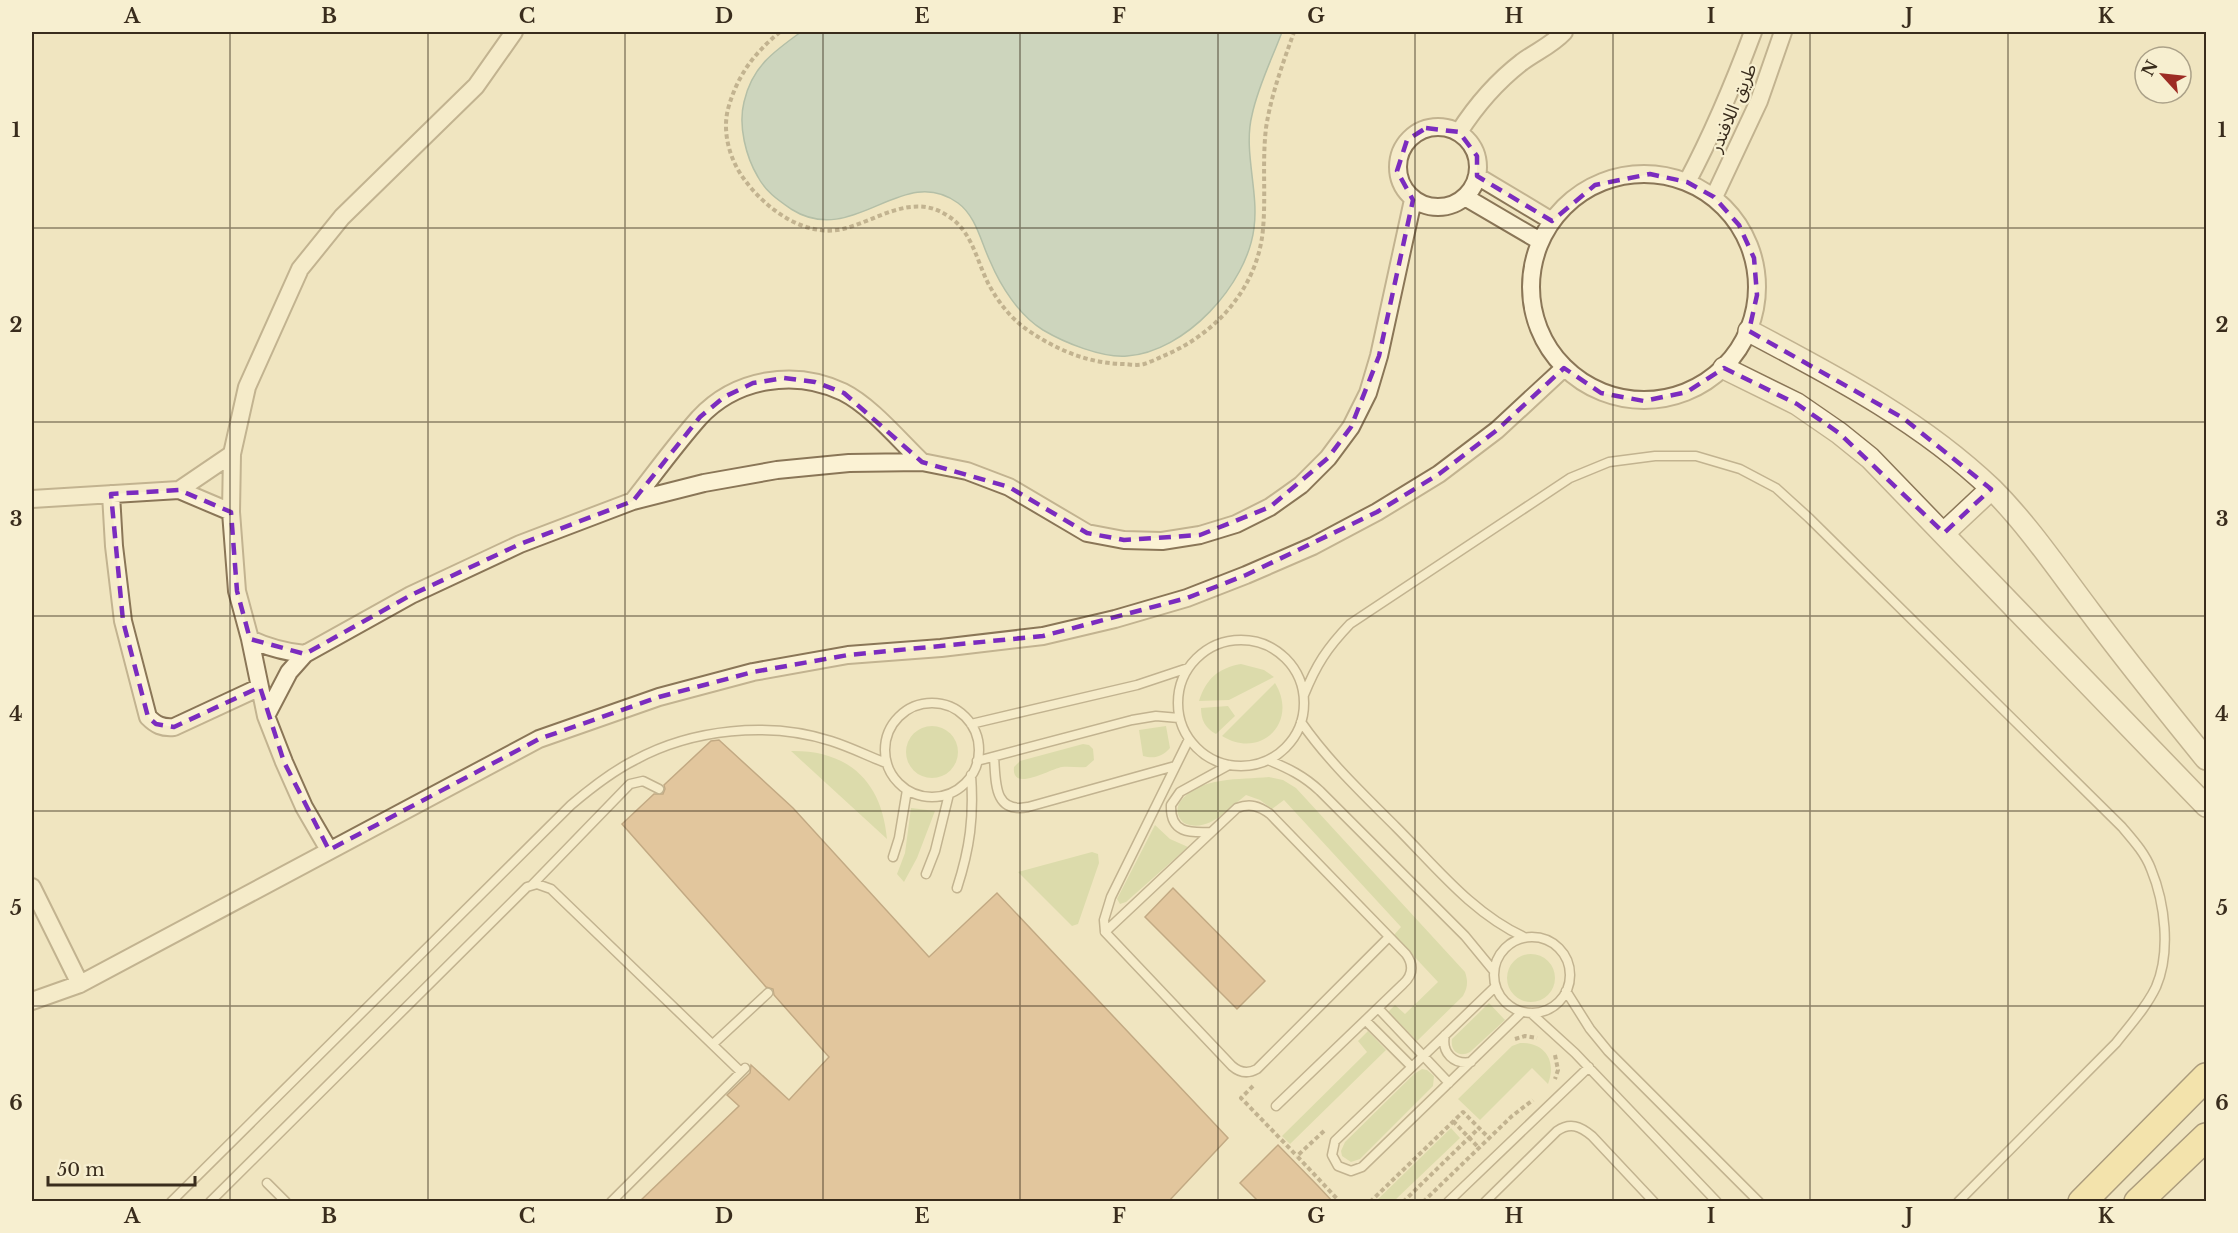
<svg xmlns="http://www.w3.org/2000/svg" width="2238" height="1233" viewBox="0 0 2238 1233" font-family="'Libre Baskerville','Noto Sans Arabic',serif">
	<style>
		.green { fill: #c3cf93 }
		.water { fill: #a3c2bb; stroke: #6a908a; stroke-width: 1.5 }
		.building { fill: #d1a174; stroke: #8b613b; stroke-width: 1.5 }
		.lines { fill: none; stroke-linecap: round; stroke-linejoin: round }
		.service-casing { stroke: #8a7657; stroke-width: 11 }
		.minor-casing { stroke: #8a7657; stroke-width: 20 }
		.tertiary-casing { stroke: #8a7657; stroke-width: 24 }
		.primary-casing { stroke: #58432c; stroke-width: 30 }
		.path { stroke: #8a7657; stroke-width: 4; stroke-dasharray: 4.5 3; stroke-linecap: butt }
		.service { stroke: #fbf2d4; stroke-width: 8 }
		.minor { stroke: #fbf2d4; stroke-width: 16 }
		.tertiary { stroke: #fbf2d4; stroke-width: 21 }
		.primary { stroke: #f6df95; stroke-width: 27 }
		.marked { fill: none; stroke: #7b2cbf; stroke-width: 4.5; stroke-dasharray: 12 8; stroke-linejoin: round }
		.grid { fill: none; stroke: #392c1c; stroke-width: 1.5; stroke-opacity: 0.55 }
		.labels { text-anchor: middle; stroke-width: 4.5; stroke-linejoin: round; paint-order: stroke }
		.street-label { font-size: 18px; fill: #392c1c; stroke: #f7efd0 }
		.neatline { fill: none; stroke: #392c1c; stroke-width: 2 }
		.grid-label { font-size: 20px; text-anchor: middle; font-weight: bold; fill: #392c1c }
	</style>
	<rect width="100%" height="100%" fill="#f0e5c0"/>
	<path class="green" d="M1241 664 1264 670 1274 677 1229 700 1199 701C1206 679 1218 668 1241 664Z
		M1275 683C1299 722 1261 760 1222 736Z
		M1228 706 1235 716 1216 734C1205 728 1201 720 1201 708Z
		M1166 726 1170 748C1162 757 1154 759 1143 756L1139 730Z
		M906 752a26 26 0 1 1 52 0a26 26 0 1 1-52 0Z
		M1083 744 1089 745 1093 749 1094 760 1086 767C1078 768 1070 766 1062 767 1050 769 1011 793 1014 767L1020 761Z
		M791 751C849 750 882 782 887 839Z
		M1269 777 1283 780 1296 788 1465 972C1468 981 1468 987 1463 996L1417 1041 1388 1012 1395 1005 1405 1014 1438 982 1394 935 1401 927 1284 800 1272 809 1260 800 1246 795C1229 808 1208 834 1184 823 1178 818 1175 810 1180 802 1199 776 1240 780 1269 777Z
		M911 808 935 811 917 858 904 882 897 874 905 853Z
		M1155 825 1170 839 1188 847 1126 902 1120 904 1117 899Z
		M1092 852 1098 854 1099 863 1078 924 1072 926 1018 872Z
		M1507 978a24 24 0 1 1 48 0a24 24 0 1 1-48 0Z
		M1489 1003 1505 1020 1470 1052C1459 1058 1450 1051 1452 1039Z
		M1368 1031 1386 1050 1290 1144 1282 1136 1367 1052 1358 1041Z
		M1520 1043C1545 1042 1557 1061 1548 1084L1532 1068 1480 1120 1458 1099 1512 1046Z
		M1422 1069 1427 1070 1434 1076 1433 1086 1360 1159 1351 1162 1342 1156 1341 1151 1345 1142 1414 1074Z
		M1451 1128 1460 1138 1394 1201H1376Z"/>
	<path class="water" d="M801 32H1282C1272 59 1258 86 1252 115 1243 151 1259 191 1254 228 1247 285 1185 352 1127 356 1102 358 1065 343 1043 330 1019 315 1001 287 990 261 981 242 976 216 958 203 902 162 854 249 791 209 778 200 766 192 758 177 746 157 738 126 744 102 752 67 773 52 801 32Z"/>
	<path class="building" d="M719 740 793 808 929 957 997 893 1228 1138 1168 1202H639L739 1106 727 1095 750 1073 751 1065 789 1100 829 1057 774 995 773 989 766 987 622 824 654 794H663L665 789 664 785 711 741Z
		M1173 888 1265 981 1237 1009 1145 917Z
		M1278 1145 1318 1186 1333 1202H1259L1240 1183Z"/>
	<g class="lines">
		<g class="service-casing">
			<path id="service" d="M1178 703a63 63 0 1 1 126 0a63 63 0 1 1-126 0Z
				M1304 695C1316 665 1327 648 1350 624L1570 478 1609 462 1655 456H1696L1740 469 1776 488 1809 518 2122 827C2133 840 2145 853 2151 869 2165 903 2171 952 2156 987 2146 1008 2130 1025 2116 1043L1958 1202
				M885 750a47 47 0 1 1 94 0a47 47 0 1 1-94 0Z
				M1301 722C1328 761 1363 794 1396 827 1436 867 1472 913 1524 937
				M971 724 1137 685 1188 668
				M1189 739 1111 897 1104 920 1105 932 1232 1066C1240 1073 1248 1074 1257 1069L1389 937
				M994 757C996 781 993 814 1028 807L1175 766
				M1268 760C1288 768 1304 776 1320 791L1465 936 1493 970
				M977 761 1132 720 1156 716 1179 718
				M1211 832C1189 833 1170 833 1171 805L1180 792 1229 765
				M893 857 899 838 907 790
				M926 874 935 851 949 794
				M532 885 630 784 643 781 659 789
				M957 888C970 848 974 817 971 775
				M1105 932 1237 808C1250 803 1259 806 1270 814L1406 954C1414 965 1413 975 1403 984L1276 1106
				M1494 975a38 38 0 1 1 76 0a38 38 0 1 1-76 0Z
				M1495 987 1335 1141 1332 1155 1338 1166 1351 1171 1362 1167 1522 1012
				M1566 991 1590 1029 1608 1051 1759 1202
				M1378 1008 1449 1083
				M1531 1013 1575 1053 1717 1202
				M1366 1021 1412 1067
				M1445 1035C1441 1053 1454 1065 1471 1062
				M713 1044 768 993
				M267 1183 286 1202
				M171 1202 571 805C591 788 611 772 635 760 692 729 769 721 831 741 850 747 868 756 886 763
				M210 1202 527 887 537 884 551 889 741 1072
				M611 1202 745 1068
				M1448 1202 1589 1067
				M1485 1202 1557 1131C1570 1122 1580 1126 1592 1136L1654 1202"/>
		</g>
		<g class="minor-casing">
			<path id="minor" d="M1398 167a40 40 0 1 1 80 0a40 40 0 1 1-80 0Z
				M1459 132C1477 104 1496 82 1522 62 1537 51 1552 45 1564 32
				M1531 287a113 113 0 1 1 226 0a113 113 0 1 1-226 0Z
				M1477 176 1552 221
				M1687 182C1713 133 1734 83 1753 32
				M1465 197 1540 241
				M1714 197 1759 101 1783 32
				M179 490 232 454
				M111 494 114 546 123 621 148 717C156 725 162 728 174 727L260 687
				M32 499 179 490 231 512
				M633 501C655 473 676 444 699 418 736 378 795 369 843 392 871 406 899 440 922 462
				M250 639C269 648 285 652 305 654
				M266 716 289 672 305 654 411 595 520 544 633 501 704 483 777 470 849 463 922 462 967 471 1009 487 1087 533 1124 540 1162 541 1200 535 1236 524 1270 507 1301 485 1328 458 1351 427 1368 393 1379 356 1413 200
				M329 850 304 807 284 762 266 716 250 639 237 591 231 512 232 454 247 387 300 269 342 217 476 86 514 32
				M32 887 80 984
				M32 1001 80 984 539 739 659 697 753 672 848 655 941 648 1043 636 1115 619 1187 598 1246 575 1313 546 1377 512 1439 474 1497 430 1564 368"/>
		</g>
		<g class="tertiary-casing">
			<path id="tertiary" d="M1749 331C1834 376 1921 421 1992 489 2029 526 2059 571 2091 613 2128 663 2167 711 2206 759
				M1724 368 1797 404 1839 433 1870 458 2206 806
				M1944 533 1991 489"/>
		</g>
		<g class="primary-casing">
			<path id="primary" d="M2082 1202 2206 1077
				M2138 1202 2206 1137"/>
		</g>
		<path class="path" d="M780 32C754 53 737 76 728 109 722 133 730 160 744 179 765 208 804 238 843 229 878 220 913 192 948 216 972 231 976 259 988 283 998 302 1011 319 1029 331 1057 350 1088 363 1122 364 1129 364 1137 366 1144 364 1150 362 1157 359 1163 356 1215 335 1258 288 1263 229 1266 196 1262 162 1266 128 1271 95 1283 63 1294 32
			M1515 1039 1525 1036 1537 1038
			M1555 1055 1558 1070 1555 1079
			M1253 1086 1241 1098 1297 1156
			M1453 1121 1479 1148
			M1324 1131 1297 1156 1340 1202
			M1370 1202 1463 1112 1489 1138
			M1403 1202 1479 1128
			M1423 1202 1512 1116 1533 1100"/>
		<use href="#service" class="service"/>
		<use href="#minor" class="minor"/>
		<use href="#tertiary" class="tertiary"/>
		<use href="#primary" class="primary"/>
	</g>
	<path d="M0 0H2238V1233H0ZM1426 128 1459 132 1477 156V176L1552 221 1595 185 1650 174 1687 182 1714 197 1739 225 1754 258 1757 295 1749 331 1903 418 1991 489 1944 533 1839 433 1797 404 1724 368 1687 392 1644 401 1601 393 1564 368 1497 430 1439 474 1377 512 1246 575 1187 598 1043 636 848 655 753 672 659 697 539 739 329 850 284 762 260 687 174 727 156 724 148 717 123 621 111 494 179 490 231 512 237 591 250 639 305 654 411 595 520 544 633 501 700 417 724 397 753 383 784 378 815 382 844 393 922 462 1009 487 1087 533 1124 540 1200 535 1270 507 1328 458 1351 427 1379 356 1413 200 1397 171 1407 140Z" fill="#f0e5c0" fill-opacity=".55" fill-rule="evenodd"/>
	<path class="marked" d="M1426 128 1459 132 1477 156V176L1552 221 1595 185 1650 174 1687 182 1714 197 1739 225 1754 258 1757 295 1749 331 1903 418 1991 489 1944 533 1839 433 1797 404 1724 368 1687 392 1644 401 1601 393 1564 368 1497 430 1439 474 1377 512 1246 575 1187 598 1043 636 848 655 753 672 659 697 539 739 329 850 284 762 260 687 174 727 156 724 148 717 123 621 111 494 179 490 231 512 237 591 250 639 305 654 411 595 520 544 633 501 700 417 724 397 753 383 784 378 815 382 844 393 922 462 1009 487 1087 533 1124 540 1200 535 1270 507 1328 458 1351 427 1379 356 1413 200 1397 171 1407 140Z"/>
	<path class="grid" d="M230 32V1202M428 32V1202M625 32V1202M823 32V1202M1020 32V1202M1218 32V1202M1415 32V1202M1613 32V1202M1810 32V1202M2008 32V1202M32 228H2206M32 422H2206M32 616H2206M32 811H2206M32 1006H2206"/>
	<g class="labels">
		<g class="street-label">
			<text transform="translate(1733 108) rotate(-67)" y="6">طريق اللافندر</text>
		</g>
	</g>
	<rect width="2238" height="1233" fill="none" stroke="#f7efd0" stroke-width="66"/>
	<g transform="translate(2163 75) rotate(297)"><circle r="28" fill="#f7efd0" stroke="#aba188" stroke-width="1.5"/>
	<path d="M0-4.5L10 22L0 15L-10 22Z" fill="#9d2c24"/>
	<text y="-9" font-size="16" font-weight="bold" text-anchor="middle" fill="#392c1c">N</text>
	</g>
	<path d="M48 1176v9h147v-9" fill="none" stroke="#392c1c" stroke-width="3"/>
	<text x="57" y="1176" font-size="18" fill="#392c1c" stroke="#f7efd0" stroke-width="4.5" paint-order="stroke">50 m</text>
	<rect x="33" y="33" width="2172" height="1167" class="neatline"/>
	<g class="grid-label">
		<text x="132" y="23">A</text>
		<text x="329" y="23">B</text>
		<text x="527" y="23">C</text>
		<text x="724" y="23">D</text>
		<text x="922" y="23">E</text>
		<text x="1119" y="23">F</text>
		<text x="1316" y="23">G</text>
		<text x="1514" y="23">H</text>
		<text x="1711" y="23">I</text>
		<text x="1909" y="23">J</text>
		<text x="2106" y="23">K</text>
		<text x="16" y="137">1</text>
		<text x="2222" y="137">1</text>
		<text x="16" y="332">2</text>
		<text x="2222" y="332">2</text>
		<text x="16" y="526">3</text>
		<text x="2222" y="526">3</text>
		<text x="16" y="721">4</text>
		<text x="2222" y="721">4</text>
		<text x="16" y="915">5</text>
		<text x="2222" y="915">5</text>
		<text x="16" y="1110">6</text>
		<text x="2222" y="1110">6</text>
		<text x="132" y="1223">A</text>
		<text x="329" y="1223">B</text>
		<text x="527" y="1223">C</text>
		<text x="724" y="1223">D</text>
		<text x="922" y="1223">E</text>
		<text x="1119" y="1223">F</text>
		<text x="1316" y="1223">G</text>
		<text x="1514" y="1223">H</text>
		<text x="1711" y="1223">I</text>
		<text x="1909" y="1223">J</text>
		<text x="2106" y="1223">K</text>
	</g>
</svg>
